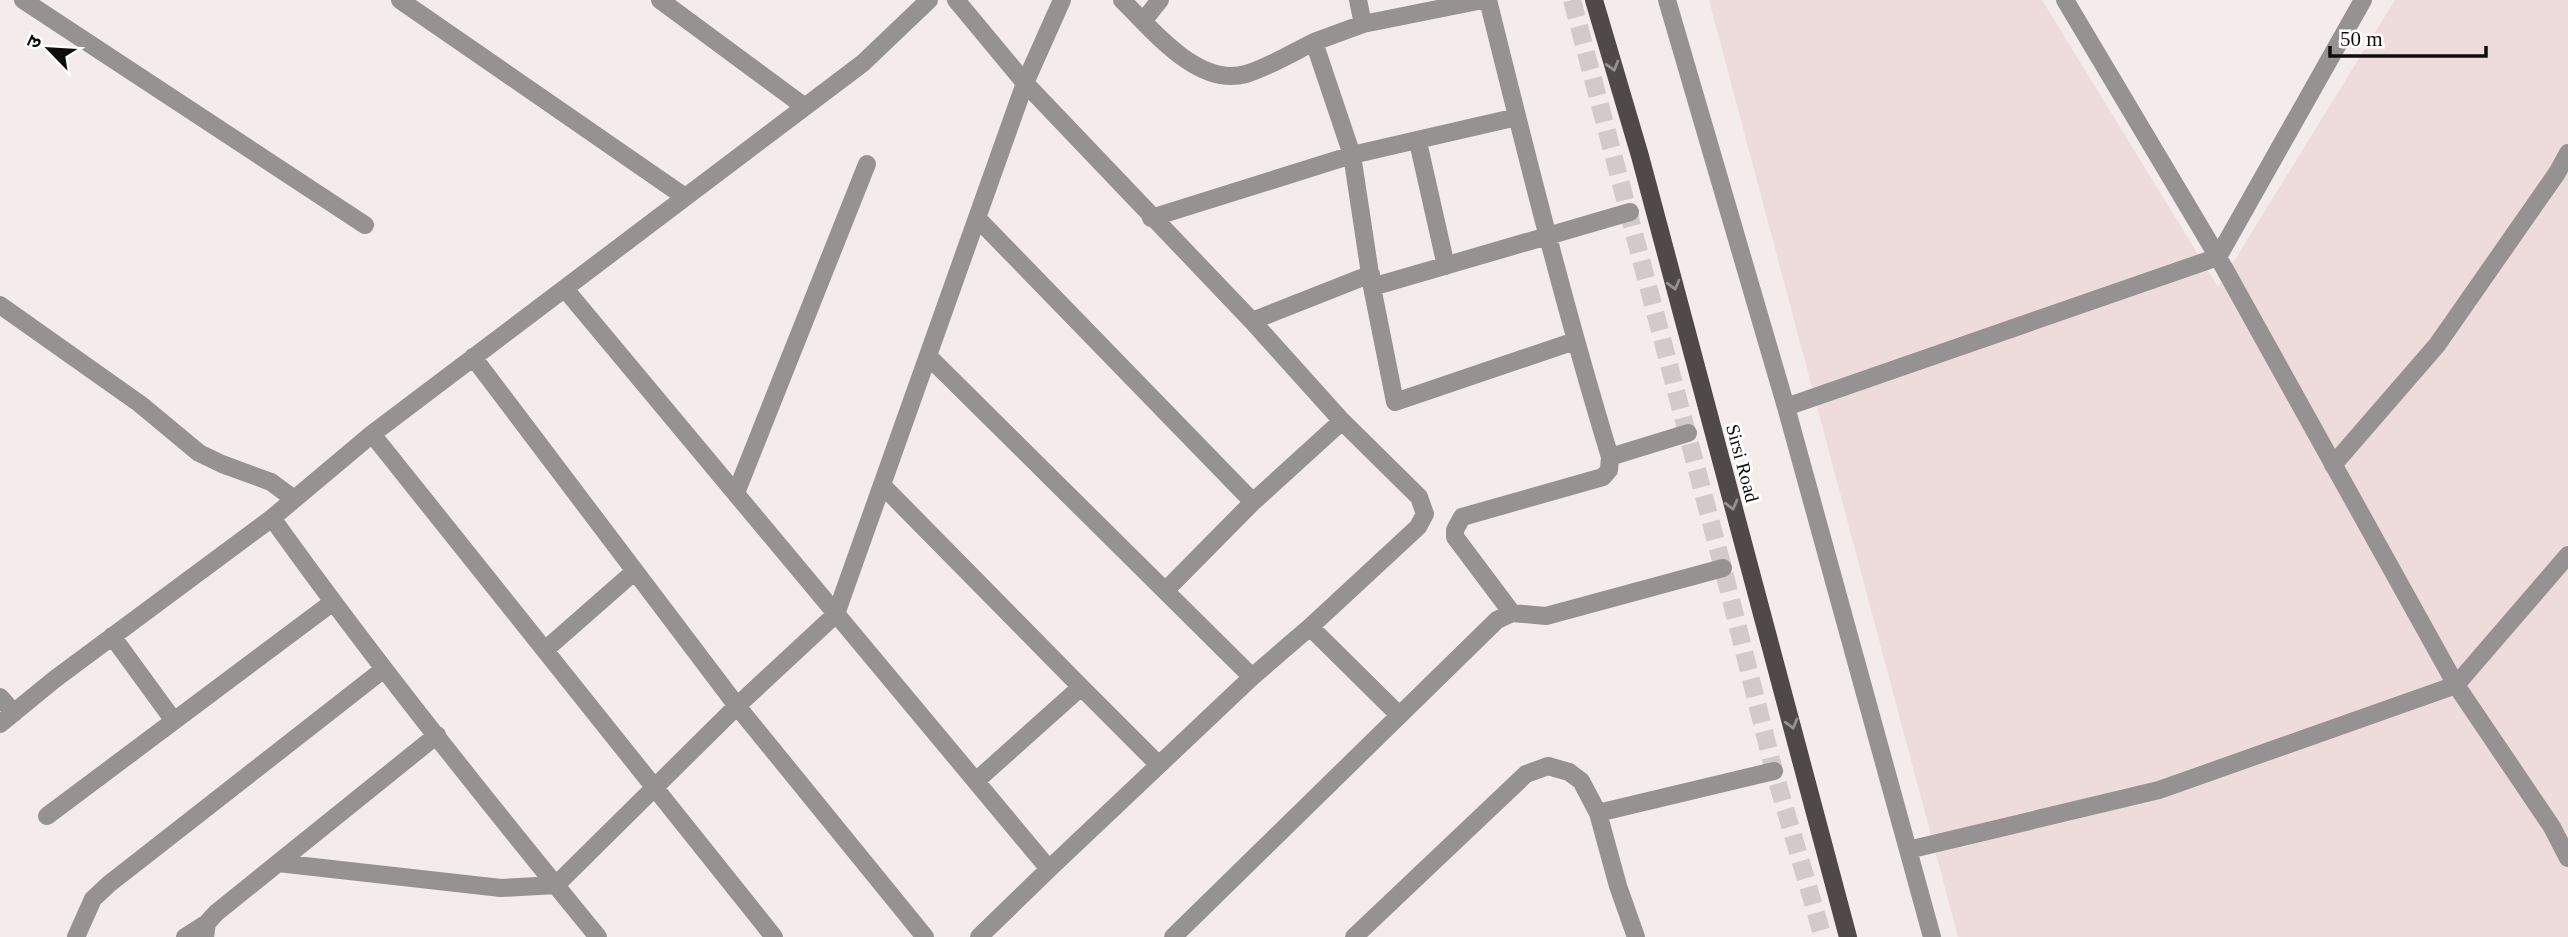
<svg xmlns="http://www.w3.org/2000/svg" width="2568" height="937" viewBox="0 0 2568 937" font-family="'Times New Roman','Noto Sans Devanagari',serif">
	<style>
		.built { fill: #eedcdc }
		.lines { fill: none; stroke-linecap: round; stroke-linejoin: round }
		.major-tunnel { stroke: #d2caca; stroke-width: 18; stroke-dasharray: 18 9; stroke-linecap: butt }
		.minor { stroke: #969292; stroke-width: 18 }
		.major { stroke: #4f4949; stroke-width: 18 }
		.oneway { stroke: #959292 }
		.labels { text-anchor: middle; stroke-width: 6; stroke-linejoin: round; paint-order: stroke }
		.street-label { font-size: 19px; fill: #100d0d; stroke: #fff }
	</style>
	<rect width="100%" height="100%" fill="#f4ebeb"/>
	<path class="built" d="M1709 0H2042L2218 287 2395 0H2568V937H1958Z"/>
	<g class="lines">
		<path class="major-tunnel" d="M1572 0 1723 568 1774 771 1823 937"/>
		<path class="minor" d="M23 0 365 225
			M400 0 685 197
			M660 0 805 107
			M1122 0C1152 29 1198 88 1246 74 1269 67 1292 53 1314 42
			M1358 0 1363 24
			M1483 0 1363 24 1314 42 1352 155 1372 287 1395 402 1575 341
			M1488 0C1526 153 1564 306 1610 457L1688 433
			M1667 0 1786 407 1932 937
			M2065 0 2218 257 2456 685 2552 827 2568 858
			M1144 20 1160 0
			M1418 142 1446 266
			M977 218 1253 502
			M1151 218 1352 155 1517 117
			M1372 287 1630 212
			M565 289 1049 869 1252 677 1310 627 1418 527 1425 514 1419 497 1342 421 1252 321 1025 83 956 0
			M0 305 140 404 199 453 222 464 271 482 294 499
			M1252 321 1371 274
			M928 356 1252 677
			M473 357 737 706 925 937
			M1786 407 2218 257 2363 0
			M372 434 774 937
			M2333 465 2437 345 2557 173 2568 153
			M882 485 1081 687 976 781
			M736 493 867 164
			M272 518C375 662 486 800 598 937
			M1166 590 1253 502 1342 421
			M1512 613 1455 537V530L1462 517 1603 477 1609 470 1610 457
			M1310 627 1399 715
			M112 636 174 721
			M545 650 635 571
			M1081 687 1159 765
			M0 697 14 713
			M0 724 55 679 272 518 372 434 863 63 929 0
			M1598 813 1774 771
			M47 816 333 602
			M1908 850 2159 790 2456 685 2568 555
			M278 863 501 888 556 885 737 706 836 614 1025 83 1062 0
			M76 937 93 899 109 884 384 669
			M185 937 207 923
			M205 937 207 923 216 913 437 735
			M979 937 1049 869
			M1173 937 1497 620 1512 613 1546 616 1723 568
			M1354 937 1526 774 1548 766 1569 772 1581 781 1598 813 1618 886 1636 937"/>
		<path class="major" d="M1594 0 1640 156 1848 937"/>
	</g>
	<defs><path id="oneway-chevron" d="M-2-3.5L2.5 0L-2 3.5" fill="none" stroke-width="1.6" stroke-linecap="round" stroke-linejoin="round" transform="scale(1.75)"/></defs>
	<g class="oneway">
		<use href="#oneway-chevron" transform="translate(1613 66) rotate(74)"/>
		<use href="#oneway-chevron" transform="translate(1674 285) rotate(75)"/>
		<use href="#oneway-chevron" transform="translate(1732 505) rotate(75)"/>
		<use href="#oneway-chevron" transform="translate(1792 724) rotate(75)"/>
	</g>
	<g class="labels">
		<g class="street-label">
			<text transform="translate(1743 463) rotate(75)" y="7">Sirsi Road</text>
		</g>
	</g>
	<g transform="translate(49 49) rotate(295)" stroke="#ffffff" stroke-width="5" paint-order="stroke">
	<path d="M0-5L12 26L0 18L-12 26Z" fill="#100d0d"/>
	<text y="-10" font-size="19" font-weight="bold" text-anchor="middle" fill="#100d0d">उ</text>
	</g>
	<path d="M2330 46v10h156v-10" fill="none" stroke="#100d0d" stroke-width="3.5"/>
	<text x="2340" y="46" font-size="21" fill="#100d0d" stroke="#ffffff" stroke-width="5" paint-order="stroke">50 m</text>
</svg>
